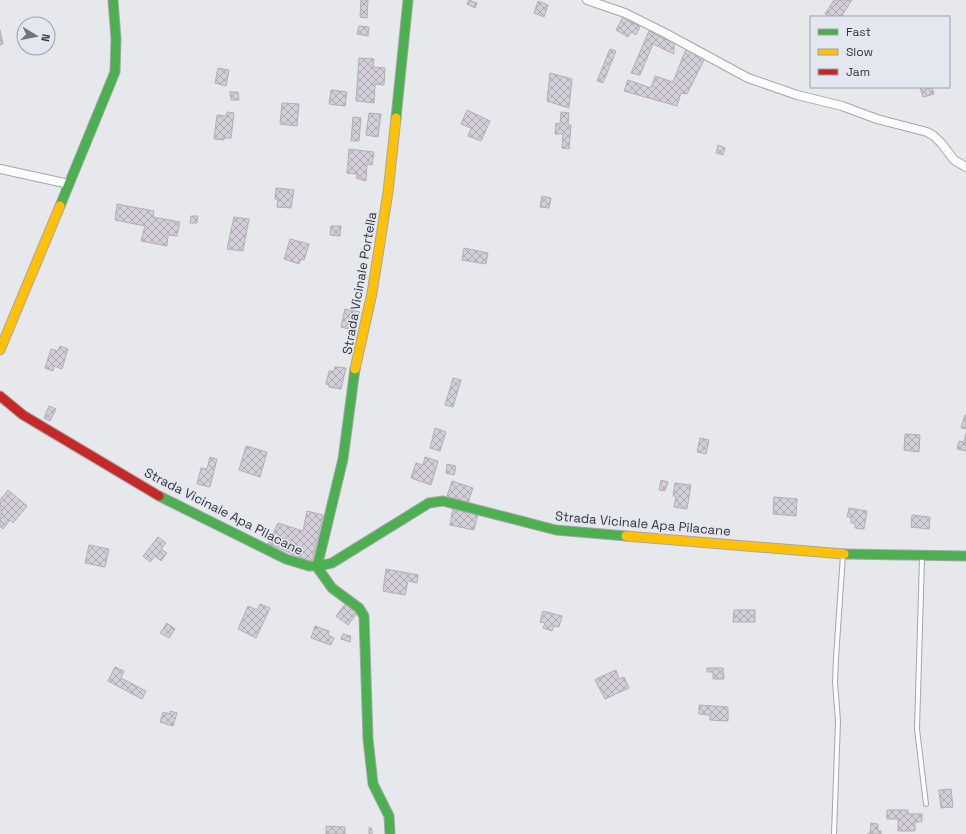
<svg xmlns="http://www.w3.org/2000/svg" width="966" height="834" viewBox="0 0 966 834" font-family="'Space Grotesk',sans-serif">
	<style>
		.building { fill: url(#building-cross-hatch); stroke: #b0b0b3 }
		.lines { fill: none; stroke-linecap: round; stroke-linejoin: round }
		.lane-casing { stroke: #a5a6a9; stroke-width: 6 }
		.street-casing { stroke: #a5a6a9; stroke-width: 10 }
		.fast-casing { stroke: #a5a6a9; stroke-width: 11 }
		.slow-casing { stroke: #a5a6a9; stroke-width: 11 }
		.jam-casing { stroke: #a5a6a9; stroke-width: 11 }
		.lane { stroke: #fbfcfc; stroke-width: 4 }
		.street { stroke: #fbfcfc; stroke-width: 8 }
		.fast { stroke: #4caf50; stroke-width: 9 }
		.slow { stroke: #ffc107; stroke-width: 9 }
		.jam { stroke: #c62828; stroke-width: 9 }
		.labels { text-anchor: middle; stroke-width: 3; stroke-linejoin: round; paint-order: stroke }
		.street-label { font-size: 13px; fill: #333539; stroke: #e2e7f0 }
	</style>
	<defs>
		<pattern id="building-cross-hatch" width="8" height="8" patternUnits="userSpaceOnUse"><rect width="8" height="8" fill="#d3ced9"/><path d="M0 0l8 8M0 8l8-8" fill="none" stroke="#aca8b1"/></pattern>
	</defs>
	<rect width="100%" height="100%" fill="#e6e8ec"/>
	<path class="building" d="M361 0H368L367 18 360 17Z
		M469 0 477 3 475 8 467 4Z
		M834 0H852L841 17H830L825 14Z
		M538 1 548 5 544 17 534 13Z
		M623 17 640 27 636 35 631 32 628 37 616 30Z
		M359 26 369 27 368 36 357 34Z
		M0 30 3 44 0 45Z
		M649 31 674 43V54L653 44 640 75 631 73Z
		M610 49 616 51 603 83 597 81Z
		M686 49 705 58 687 94 681 93 677 106 624 91 628 80 651 88 655 76 673 82Z
		M359 58 374 59 373 67 385 68 384 85 375 84 374 103 356 101Z
		M218 68 229 70 226 86 215 83Z
		M550 73 572 79 569 108 547 101Z
		M920 87H932L934 94 923 97Z
		M331 90 347 92 345 106 329 104Z
		M230 92H238L239 100H231Z
		M282 103 299 104 297 126 280 124Z
		M467 110 490 121 481 141 468 136 471 128 461 124Z
		M227 112 234 113 231 138H224V140L214 139 217 115 226 116Z
		M561 112 569 113 568 125H571L569 149 562 148 563 134H555L556 123 560 124Z
		M369 113 381 114 378 137 366 135Z
		M353 117 361 118 359 141H351Z
		M718 145 725 148 723 155 716 153Z
		M349 149 374 152 372 165 367 164 366 181 356 178 357 174 347 173Z
		M276 188 294 190 291 208 277 207 278 199H275Z
		M542 196 551 198 549 208 540 207Z
		M117 204 154 211 153 217 180 222 177 236 168 235 167 246 141 241 145 226 115 220Z
		M191 216H198L197 223H190Z
		M234 217 249 219 243 251 227 249Z
		M331 226H341L340 236 330 235Z
		M290 239 309 244 304 260 301 259 299 264 284 259Z
		M464 248 488 253 486 264 462 260Z
		M345 309 360 312 355 331 341 327Z
		M60 346 68 349 62 369 54 366 53 371 45 368 51 349 58 351Z
		M335 367 346 368 341 389 329 387V385L326 384 329 371H334Z
		M453 378 461 380 453 407 445 405Z
		M49 406 56 409 50 421 44 418Z
		M965 415H966V429L961 428Z
		M435 428 446 432 440 451 430 448Z
		M966 433V451L957 449 959 441 964 442Z
		M905 434 920 435 919 452 904 450Z
		M700 438 709 440 706 454 697 452Z
		M246 446 267 452 260 477 239 470Z
		M210 457 217 459 210 487 197 484 201 468 207 469Z
		M425 457 438 461 431 485 411 478 416 463 423 465Z
		M447 464 456 466 454 475 446 473Z
		M661 480 668 482 665 491 659 490Z
		M452 481 473 488 468 503 447 496Z
		M675 483 691 485 687 509 674 507 676 496H673Z
		M8 490 27 506 13 523 10 520 3 529 0 526V514L2 512 0 510V500Z
		M774 497 797 499 796 516 773 514Z
		M453 508 478 514 474 530 450 525Z
		M849 508 867 511 864 529 855 528V523H851V517H847Z
		M307 511 323 515 312 560 310 561 268 544 278 523 303 531Z
		M912 515 930 517 929 529 911 527Z
		M158 537 166 543 161 549 167 553 161 561 155 556 150 562 143 556Z
		M89 545 109 549 105 567 85 563Z
		M386 569 418 575 417 583 408 581 405 595 383 591Z
		M260 604 270 608 256 638 238 629 248 606 257 610Z
		M345 604 357 613 348 625 336 616Z
		M734 610H755V622H733Z
		M543 611 562 616 559 627 554 626 552 631 543 628 545 623 540 622Z
		M167 623 175 629 169 638 160 633Z
		M315 626 329 631 328 635 334 638 331 645 311 638Z
		M343 634 351 636 350 642 341 639Z
		M115 667 124 671 121 678 146 691 142 699 108 681Z
		M707 668H723L724 679H713V672H707Z
		M616 670 619 679 624 677 629 688 605 699 595 680 598 678Z
		M699 705 728 707V721L710 720V715L699 714Z
		M170 711 177 713 173 726 160 722 163 712 170 714Z
		M951 789 953 807 941 808 939 790Z
		M887 810H908V814H922V822H915V831H898V819H887Z
		M871 823 878 824V831H881V834H867L870 833Z
		M326 826 345 827V834H326Z
		M369 827 372 829V834H369Z"/>
	<g class="lines">
		<g class="lane-casing">
			<path id="lane" d="M922 558 917 729 926 804
				M834 834 838 721 835 682 836 658 843 555"/>
		</g>
		<g class="street-casing">
			<path id="street" d="M587 0 625 13 665 33 748 78 797 95 842 106 877 119 927 132 934 136 942 144 954 160 966 167
				M0 169 69 184"/>
		</g>
		<g class="fast-casing">
			<path id="fast" d="M396 118 408 0
				M60 206 115 72 116 39 113 0
				M355 369 343 459 317 567 332 588 359 608 364 616 368 739 373 784 389 816 390 834
				M159 496 286 559 309 566H319L332 563 429 503 443 501 556 530 626 536
				M844 554 966 556"/>
		</g>
		<g class="slow-casing">
			<path id="slow" d="M0 350 60 206
				M355 369 372 293 388 192 396 118
				M626 536 844 554"/>
		</g>
		<g class="jam-casing">
			<path id="jam" d="M0 396 23 415 159 496"/>
		</g>
		<use href="#lane" class="lane"/>
		<use href="#street" class="street"/>
		<use href="#fast" class="fast"/>
		<use href="#slow" class="slow"/>
		<use href="#jam" class="jam"/>
	</g>
	<g class="labels">
		<g class="street-label">
			<text transform="translate(359 283) rotate(-80)" y="5">Strada Vicinale Portella</text>
			<text transform="translate(224 511) rotate(27)" y="5">Strada Vicinale Apa Pilacane</text>
			<text transform="translate(643 523) rotate(5)" y="5">Strada Vicinale Apa Pilacane</text>
		</g>
	</g>
	<rect x="810" y="16" width="140" height="72" fill="#e2e7f0" stroke="#9ca0a7"/>
	<rect x="818" y="29" width="20" height="6" fill="#4caf50" stroke="#9ca0a7"/>
	<text x="846" y="36" font-size="12" fill="#333539">Fast</text>
	<rect x="818" y="49" width="20" height="6" fill="#ffc107" stroke="#9ca0a7"/>
	<text x="846" y="56" font-size="12" fill="#333539">Slow</text>
	<rect x="818" y="69" width="20" height="6" fill="#c62828" stroke="#9ca0a7"/>
	<text x="846" y="76" font-size="12" fill="#333539">Jam</text>
	<g transform="translate(36 36) rotate(100)"><circle r="19" fill="#e2e7f0" stroke="#9ca0a7"/>
	<path d="M0-3L7 15L0 10L-7 15Z" fill="#727478"/>
	<text y="-6" font-size="11" font-weight="bold" text-anchor="middle" fill="#333539">N</text>
	</g>
</svg>
